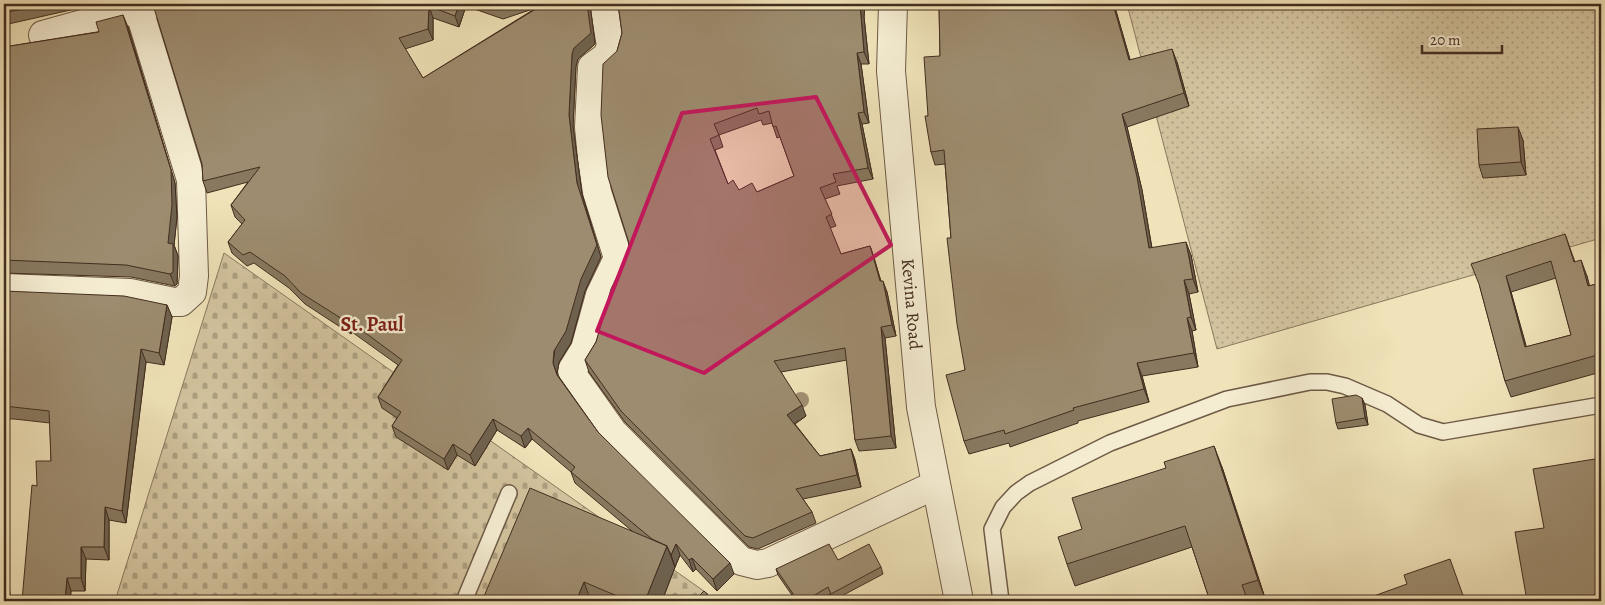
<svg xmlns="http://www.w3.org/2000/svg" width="1605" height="605" viewBox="0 0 1605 605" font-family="Alegreya,serif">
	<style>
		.grass { fill: url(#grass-dots); stroke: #8b785f }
		.cemetery { fill: url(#cemetery-stones); stroke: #8b785f }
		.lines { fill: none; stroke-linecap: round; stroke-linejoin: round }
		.service-casing { stroke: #6e5a46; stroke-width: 18 }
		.minor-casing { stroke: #6e5a46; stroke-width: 30 }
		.service { stroke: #f5edd2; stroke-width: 15 }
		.minor { stroke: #f5edd2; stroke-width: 28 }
		.tree { fill: #a18f73 }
		.wall { fill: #87785f; stroke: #432d1f; fill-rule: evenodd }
		.shaded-wall { fill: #6e624e; stroke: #432d1f }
		.building { fill: #9d8c6f; stroke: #432d1f; fill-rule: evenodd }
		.marked { fill: #c2185b; fill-opacity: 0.2; stroke: #c2185b; stroke-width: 4; stroke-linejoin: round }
		.labels { text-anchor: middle; stroke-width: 4.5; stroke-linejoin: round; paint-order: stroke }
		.street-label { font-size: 18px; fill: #432d1f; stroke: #f5edd2 }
		.quarter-label { font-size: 20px; font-weight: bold; fill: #7a1f14; stroke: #f5edd2 }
	</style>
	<defs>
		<pattern id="grass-dots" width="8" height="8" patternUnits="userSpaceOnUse" patternTransform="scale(1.25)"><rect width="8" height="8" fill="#d3c49f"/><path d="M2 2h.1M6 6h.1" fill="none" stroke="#ada081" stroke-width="1.8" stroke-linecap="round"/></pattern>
		<pattern id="cemetery-stones" width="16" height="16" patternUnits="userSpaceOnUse" patternTransform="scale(1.25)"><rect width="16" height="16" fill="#d3c49f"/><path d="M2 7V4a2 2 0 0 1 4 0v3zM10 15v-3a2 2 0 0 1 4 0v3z" fill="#ada081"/></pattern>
	</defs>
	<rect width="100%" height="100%" fill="#f0e3b9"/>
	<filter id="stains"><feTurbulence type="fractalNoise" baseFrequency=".004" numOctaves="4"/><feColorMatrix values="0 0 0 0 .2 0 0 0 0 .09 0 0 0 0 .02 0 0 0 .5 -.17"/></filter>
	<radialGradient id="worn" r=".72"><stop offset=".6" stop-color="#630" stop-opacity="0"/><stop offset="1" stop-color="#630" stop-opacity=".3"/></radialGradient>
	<path class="grass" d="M1127 4H1601V238L1217 349Z"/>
	<path class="cemetery" d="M224 253 708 594 702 601H115Z"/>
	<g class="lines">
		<g class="service-casing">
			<path id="service" d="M464 601 509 493
				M1001 601 992 529 1003 507 1016 493 1030 483 1110 443 1227 399 1310 382H1327L1345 386 1387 404 1419 425 1443 432 1601 405"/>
		</g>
		<g class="minor-casing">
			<g id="minor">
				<path d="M604 4 611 46 607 56 592 67 589 127 592 159 597 192 618 258 600 295 585 349 572 370 574 377 613 432 741 561 757 565 768 563 935 485"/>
				<path id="s1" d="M893 4 891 71 921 407 959 601"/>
				<path d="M43 35 154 4"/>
				<path d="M4 288 130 293 174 302H181L192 292 194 276 191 180 139 10"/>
			</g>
		</g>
		<use href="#service" class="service"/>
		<use href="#minor" class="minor"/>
	</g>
	<circle class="tree" cx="801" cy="400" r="8"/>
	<path class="wall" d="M4 4H97L4 25Z
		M160 4H590L595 44 578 59 576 66 573 126 582 194 601 257 585 291 571 343 559 362 557 374 598 432 734 574 717 591 696 569 693 572 680 555 675 567 674 566 675 567 662 601H482L632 531 575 483 571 472 532 439 525 448 497 430 475 466 457 455 448 470 396 437 392 426 397 418 382 408 378 397 398 365 352 332 351 334 305 304 289 288 254 263 247 266 232 253 228 242 242 224 235 217 231 205 248 182 207 193 203 181 202 164ZM466 6 503 19 536 8 423 78 405 49 433 40V18L459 27Z
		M618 4H865L864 17 869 64H861L869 123 862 124 873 179 837 186 840 194 825 199 836 226 830 228 841 254 870 246 881 281 887 292 896 336 885 338 896 448 859 451 855 440 847 360 781 372 806 416 795 424 820 456 851 449 855 460 861 487 803 499 812 512 816 523 758 549 749 547 625 422 589 372 585 360 596 342 628 254 629 243 617 51 622 33ZM761 120 763 125 772 123 777 138 780 137 794 176 757 192 739 190 728 184 715 150 723 147 719 135Z
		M939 4H1114L1130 60 1177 62 1189 106 1127 127 1142 190 1152 248 1191 255 1198 292 1189 294 1196 330 1192 331 1198 367 1142 376 1149 402 1078 421V423L1010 447 1009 443 969 454 964 441 965 370 951 238 945 164 935 165 931 152 928 116 940 56Z
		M1545 4H1571L1546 7Z
		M128 27 175 183 177 217 174 245 178 256 177 284 175 286 131 277 4 273V47Z
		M1523 140 1526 175 1483 178 1479 165Z
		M1565 234 1575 262 1587 276 1589 286 1601 283V372L1511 397 1505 381 1480 287ZM1556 278 1571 335 1526 347 1511 292Z
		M4 291 167 305 172 317 164 365 146 362 126 523 109 520V560L86 559 85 591H71L70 601 37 486 51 461 50 423 14 419H4Z
		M1362 398 1365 405 1368 425 1338 429 1336 423Z
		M1222 467 1266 601H1210L1192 547 1075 586 1067 564 1082 529 1166 468Z
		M838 560 881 567 883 574 834 600 830 594 819 601H796L778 575 776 569Z"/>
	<path class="shaded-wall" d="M459 4H466V6L459 27 455 16Z
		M587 4H590L595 44 578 59 576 66 573 126 582 194 601 257 585 291 571 343 559 362 557 374 553 363 577 183 569 115 572 54Z
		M860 4H865L864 17 869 64 864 52Z
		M1113 4H1114L1134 73 1129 60Z
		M429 6 433 18V40L428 29Z
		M123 15 128 27 175 183 177 217 174 245 178 256 177 284 175 286 170 274 168 243Z
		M1172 49 1177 62 1189 106 1184 93Z
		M857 53 861 64 869 123 864 112Z
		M858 113 862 124 873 179 868 168Z
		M1122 114 1127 127 1142 190 1154 261 1149 248Z
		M1518 127 1523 140 1526 175 1521 162Z
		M1186 242 1191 255 1198 292 1193 279Z
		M870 246 874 257 884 293 880 281Z
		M1581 260 1587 276 1594 302 1588 286Z
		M1506 276 1511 292 1531 363 1525 347Z
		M1184 280 1189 294 1196 330 1191 317Z
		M883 281 887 292 896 336 892 325Z
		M167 305 172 317 164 365 159 353Z
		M1187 318 1192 331 1198 367 1194 353Z
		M348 320 352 332 351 334 347 322Z
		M881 327 885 338 896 448 891 436Z
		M141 349 146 362 126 523 122 511Z
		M1137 363 1142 376 1149 402 1144 389Z
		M1362 398 1365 405 1368 425 1365 418Z
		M802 405 806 416 791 426 787 415Z
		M493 419 497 430 475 466 470 455Z
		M528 428 532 439 525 448 521 436Z
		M453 444 457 455 448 470 444 459Z
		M1214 446 1222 467 1266 601 1258 580Z
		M851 449 855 460 861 487 857 475Z
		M105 507 109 520V560L104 547Z
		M676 544 680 555 675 567 671 555Z
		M667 546 675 567 662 601H645Z
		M81 547 86 559 85 591 81 578Z
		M692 558 696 569 693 572 689 560Z
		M730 563 734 574 717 591 713 579Z
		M4 566 8 578 11 601H8Z
		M67 578 71 591 70 601H65Z
		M584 582 591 601H576Z"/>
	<path class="building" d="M4 4H44L4 13Z
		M160 4H459L455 16 429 6 428 29 399 38 423 78 544 4H587L591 33 574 48 572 54 569 115 577 183 597 245 581 279 566 331 554 351 553 363 557 375 598 432 730 563 713 579 692 558 689 560 676 544 671 555 667 546 652 539 571 472 575 467 528 428 521 436 493 419 470 455 453 444 444 459 392 426 401 412 378 397 402 360 348 320 347 322 301 293 285 276 250 252 243 255 228 242 245 220 231 205 260 167 203 181 202 164 154 8Z
		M488 4H511L499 7Z
		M618 4H860L864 52 857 53 864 112 858 113 868 168 833 174 836 182 820 188 832 214 826 217 841 254 870 246 880 281H883L892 325 881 327 891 436 855 440 845 348 774 361 802 405 787 415 820 456 851 449 857 475 796 489 812 512 753 538 745 536 621 411 585 360 596 342 611 289 628 254 629 243 608 177 601 115 603 64 617 51 622 33ZM757 108 759 114 769 111 773 127 776 126 794 176 757 192 752 183 739 190 733 180 728 184 710 139 719 135 714 124Z
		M939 4H1113L1129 60 1172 49 1184 93 1122 114 1137 177 1149 248 1186 242 1193 279 1184 280 1191 317 1187 318 1194 353 1137 363 1144 389 1073 408 1074 410 1005 434 1004 430 964 441 946 375 965 370 957 324 947 238H951L944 150 931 152 925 116H928L924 57 940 56Z
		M123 15 171 170 172 205 168 243 173 244V272L170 274 126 265 4 260V47L99 32 96 22Z
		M1518 127 1521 162 1479 165 1477 129Z
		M1565 234 1574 262 1581 260 1588 286 1601 283V354L1505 381 1479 284 1471 264ZM1551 261 1571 335 1525 347 1506 276Z
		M4 291 124 296 167 305 159 353 141 349 122 511 105 507 104 547H81V578H67L65 601H22L32 485 37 486 36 461H51L49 411 4 406Z
		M1356 395 1362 398 1365 418 1336 423 1332 399Z
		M1214 446 1258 580 1242 585 1248 601H1210L1185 526 1067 564 1058 537 1082 529 1072 498 1166 468 1164 462Z
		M1601 458V601H1527L1515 532 1544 528 1533 469Z
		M530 488 667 546 645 601H629L584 582 576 601H482Z
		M829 544 838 560 869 544 881 567 831 594 828 587 805 601H798L776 569Z
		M1450 559 1465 601H1360L1407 584 1404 575Z
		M4 567 8 601H4Z
		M704 591 714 601H694Z"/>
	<path class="marked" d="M816 97 891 245 704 373 597 331 682 113Z"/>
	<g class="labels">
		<g class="street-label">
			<text dy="6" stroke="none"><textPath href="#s1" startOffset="301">Kevina Road</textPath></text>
		</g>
		<g class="quarter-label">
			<text x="372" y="331">St. Paul</text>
		</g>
	</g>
	<rect width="1605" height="605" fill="none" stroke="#f0e3b9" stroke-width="20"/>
	<rect x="5" y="5" width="1595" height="595" fill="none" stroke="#432d1f" stroke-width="2.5"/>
	<rect x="10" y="10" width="1585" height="585" fill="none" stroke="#432d1f"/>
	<path d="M1422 45v8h80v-8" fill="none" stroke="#432d1f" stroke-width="2.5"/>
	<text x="1430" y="45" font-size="15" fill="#432d1f" stroke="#f5edd2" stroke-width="4" paint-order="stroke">20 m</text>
	<rect width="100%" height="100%" filter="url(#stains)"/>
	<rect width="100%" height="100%" fill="url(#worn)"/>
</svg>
